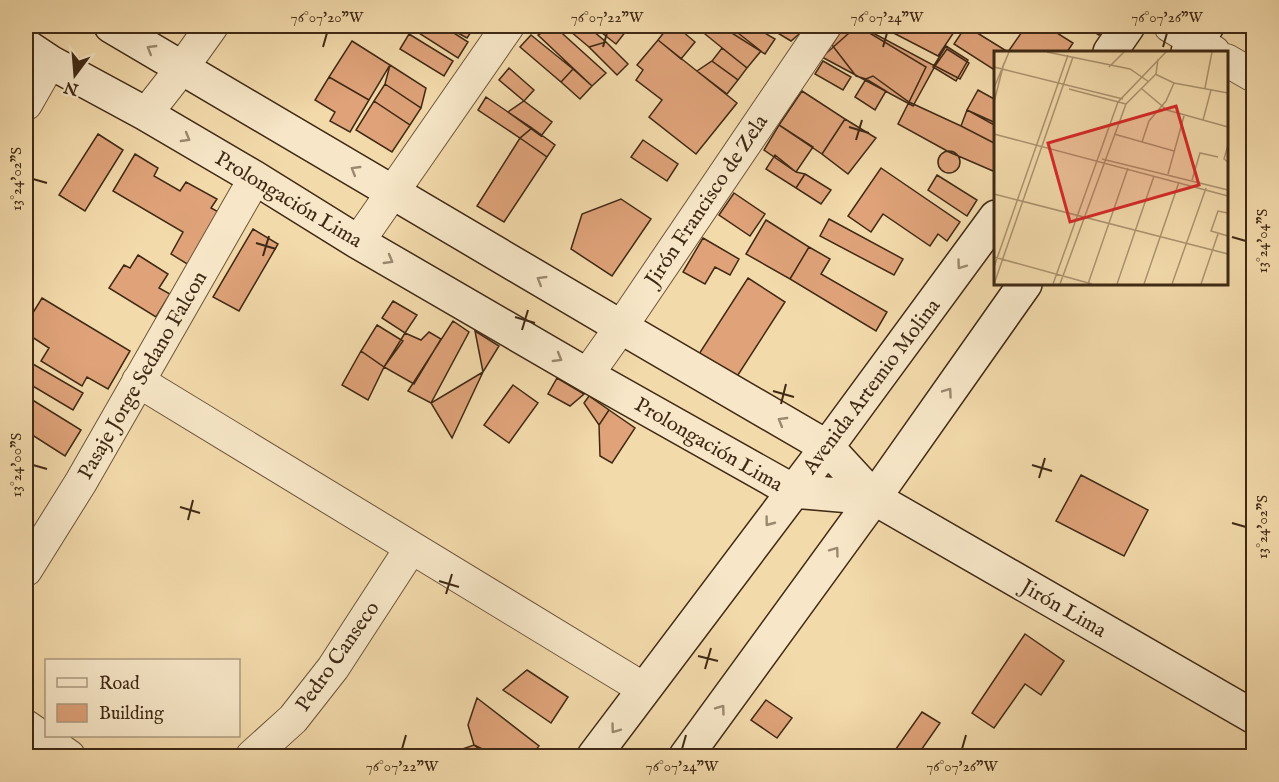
<svg xmlns="http://www.w3.org/2000/svg" width="1279" height="782" viewBox="0 0 1279 782" font-family="'IM FELL English',serif">
	<style>
		.building { fill: #dfa279; stroke: #3f2915; stroke-width: 1.5 }
		.lines { fill: none; stroke-linecap: round; stroke-linejoin: round }
		.street-casing { stroke: #6c553a; stroke-width: 34 }
		.secondary-casing { stroke: #3f2915; stroke-width: 36 }
		.street { stroke: #f7e7c8; stroke-width: 32 }
		.secondary { stroke: #f7e7c8; stroke-width: 33 }
		.oneway { stroke: #9b886e }
		.ticks { fill: none; stroke: #3f2915; stroke-width: 2 }
		.labels { text-anchor: middle; stroke-width: 6; stroke-linejoin: round; paint-order: stroke }
		.street-label { font-size: 21px; fill: #3f2915; stroke: #f7e7c8 }
		.inset-road { fill: none; stroke: #ab936f; stroke-width: 1.5 }
		.view { fill: #d62828; fill-opacity: 0.15; stroke: #d62828; stroke-width: 3 }
		.inset-edge { fill: none; stroke: #3f2915; stroke-width: 3 }
		.neatline { fill: none; stroke: #3f2915; stroke-width: 2 }
		.ticks-label { font-size: 15px; text-anchor: middle; fill: #3f2915 }
	</style>
	<rect width="100%" height="100%" fill="#f3daab"/>
	<filter id="stains"><feTurbulence type="fractalNoise" baseFrequency=".00333" numOctaves="4"/><feColorMatrix values="0 0 0 0 .2 0 0 0 0 .09 0 0 0 0 .02 0 0 0 .5 -.17"/></filter>
	<radialGradient id="worn" r=".72"><stop offset=".6" stop-color="#630" stop-opacity="0"/><stop offset="1" stop-color="#630" stop-opacity=".3"/></radialGradient>
	<path class="building" d="M415 26H443L468 42 458 58 414 30Z
		M445 26H475L467 38Z
		M552 26H554L606 73 592 86 538 35Z
		M564 26H587L606 42 589 47Z
		M600 26H630L616 44 597 29Z
		M669 26H676L695 42 681 59 658 40Z
		M712 26H729L761 51 747 68 705 34Z
		M730 26H753L775 39 765 54 727 30Z
		M766 26H800L805 29 791 41Z
		M844 26H858L926 67 909 102 873 76 866 79 856 76 832 45Z
		M857 26H860L935 66 913 106 822 57Z
		M880 26H950L956 29 938 56Z
		M966 26 1008 52 1026 26H1046L1073 43 1067 52H996V71L954 44Z
		M1083 26H1105L1099 35Z
		M409 34 453 61 444 76 400 49Z
		M531 35 573 69 561 82 520 47Z
		M658 40 737 103 696 154 649 117 662 100 636 80 643 70 637 65Z
		M352 41 390 65 369 100 329 77Z
		M606 42 628 64 617 75 589 47Z
		M946 46 968 60 956 81 933 67Z
		M722 48 747 68 738 80 712 61Z
		M947 49 969 63 960 79 935 66Z
		M712 61 738 80 727 94 697 71Z
		M823 61 851 77 843 90 815 74Z
		M390 65 426 88 421 108 385 84Z
		M509 68 534 90 524 101 499 80Z
		M573 69 592 86 580 99 561 82Z
		M329 77 369 100 350 132 330 121 335 112 315 100Z
		M866 79 886 91 875 110 855 97Z
		M385 84 421 108 410 125 374 101Z
		M978 90 996 100V126L967 110Z
		M802 91 845 119 822 154 779 125Z
		M486 97 508 112 532 128 520 138 478 110Z
		M374 101 410 125 392 152 356 130Z
		M524 101 552 122 541 136 508 112Z
		M909 102 961 126 996 144V166L993 171 949 152 898 124Z
		M967 110 996 123V144L961 126Z
		M845 119 876 138 848 174 822 154Z
		M779 125 813 147 796 172 764 150Z
		M532 128 555 145 547 157 520 138Z
		M98 134 123 150 85 211 59 195Z
		M520 138 547 157 504 222 477 206Z
		M643 140 678 164 667 181 631 157Z
		M938 162a11 11 0 1 1 22 0a11 11 0 1 1-22 0Z
		M135 154 158 168 154 176 180 191 186 182 217 199 211 208 224 215 197 270 171 254 183 232 113 191Z
		M775 155 796 172 805 174 796 188 766 169Z
		M881 168 960 222 947 241 938 234 930 246 883 214 871 232 848 216Z
		M805 174 831 190 821 204 796 188Z
		M937 175 977 200 967 216 928 190Z
		M734 193 765 214 750 236 719 215Z
		M621 199 651 219 612 276 571 249 582 214Z
		M829 219 903 259 894 275 820 236Z
		M766 220 809 247 790 279 746 254Z
		M253 229 278 244 239 311 213 297Z
		M703 238 739 259 730 275 715 267 705 284 683 272Z
		M809 247 830 259 821 274 887 312 876 331 790 279Z
		M138 255 168 274 159 288 170 294 156 317 109 288 124 265 130 268Z
		M748 278 785 302 736 378 699 354Z
		M42 298 130 351 108 389 87 377 82 386 41 361 49 348 26 333V324Z
		M393 301 417 315 405 333 382 318Z
		M453 321 469 332 431 403 408 391Z
		M377 325 403 341 384 367 361 351Z
		M475 331 499 346 483 372Z
		M429 332 441 339 414 384 384 367 405 333 421 340Z
		M361 351 384 367 368 400 342 385Z
		M26 360 83 393 73 410 26 382Z
		M483 372 452 438 431 403Z
		M557 378 584 394 570 406 548 394Z
		M513 385 538 403 509 443 484 425Z
		M26 396 81 430 65 456 26 431Z
		M589 396 609 410 599 425 584 403Z
		M609 410 635 428 612 463 600 456 599 425Z
		M1081 475 1148 510 1124 556 1056 521Z
		M1025 634 1064 661 1041 695 1025 684 994 728 972 713Z
		M527 670 568 697 551 723 503 690Z
		M477 698 539 746 531 756H497L474 745 468 725Z
		M766 700 792 718 777 738 751 720Z
		M922 712 940 723 917 756H891Z
		M474 745 487 756H442Z"/>
	<g class="lines">
		<g class="street-casing">
			<path id="street" d="M1170 26 1214 52
				M1226 60 1254 76
				M26 104 50 62
				M146 114 182 68 212 26
				M358 242 508 26
				M587 375 621 327 825 26
				M138 381 644 689
				M26 570 81 482 255 178
				M26 726 69 756
				M252 756 293 719 333 668 411 548"/>
		</g>
		<g class="secondary-casing">
			<path id="secondary" d="M111 26 621 327 827 447 874 498 1254 717
				M26 46 50 62 146 114 255 178 358 242 587 375 793 491 874 498
				M1110 52 1128 26
				M1188 52 1207 26
				M594 756 827 447 996 217
				M686 756 874 498 1025 284"/>
		</g>
		<use href="#street" class="street"/>
		<use href="#secondary" class="secondary"/>
	</g>
	<defs><path id="oneway-chevron" d="M-2-3.5L2.5 0L-2 3.5" fill="none" stroke-width="1.6" stroke-linecap="round" stroke-linejoin="round" transform="scale(1.5)"/></defs>
	<g class="oneway">
		<use href="#oneway-chevron" transform="translate(151 49) rotate(-149)"/>
		<use href="#oneway-chevron" transform="translate(186 138) rotate(30)"/>
		<use href="#oneway-chevron" transform="translate(355 170) rotate(-149)"/>
		<use href="#oneway-chevron" transform="translate(389 260) rotate(30)"/>
		<use href="#oneway-chevron" transform="translate(961 265) rotate(126)"/>
		<use href="#oneway-chevron" transform="translate(541 280) rotate(-149)"/>
		<use href="#oneway-chevron" transform="translate(558 358) rotate(30)"/>
		<use href="#oneway-chevron" transform="translate(948 392) rotate(-55)"/>
		<use href="#oneway-chevron" transform="translate(782 421) rotate(-150)"/>
		<use href="#oneway-chevron" transform="translate(769 522) rotate(127)"/>
		<use href="#oneway-chevron" transform="translate(835 551) rotate(-54)"/>
		<use href="#oneway-chevron" transform="translate(721 709) rotate(-54)"/>
		<use href="#oneway-chevron" transform="translate(615 729) rotate(126)"/>
	</g>
	<path class="ticks" d="M323 47 327 33M603 47 607 33M883 47 887 33M1163 47 1167 33M849 127 869 133M856 140 862 120M33 179 47 183M1232 237 1246 241M256 243 276 249M263 256 269 236M515 317 535 323M522 330 528 310M773 391 794 397M781 404 786 384M33 465 47 469M1032 465 1052 471M1039 478 1045 458M180 507 200 513M188 520 193 500M1232 523 1246 527M439 581 459 587M446 594 452 574M698 656 718 661M705 669 711 648M402 749 406 735M682 749 686 735M962 749 966 735"/>
	<g class="labels">
		<g class="street-label">
			<text transform="translate(289 199) rotate(31)" y="7">Prolongación Lima</text>
			<text transform="translate(706 200) rotate(-56)" y="7">Jirón Francisco de Zela</text>
			<text transform="translate(142 375) rotate(-60)" y="7">Pasaje Jorge Sedano Falcon</text>
			<text transform="translate(871 386) rotate(-53)" y="7">Avenida Artemio Molina</text>
			<text transform="translate(709 444) rotate(30)" y="7">Prolongación Lima</text>
			<text transform="translate(1064 608) rotate(30)" y="7">Jirón Lima</text>
			<text transform="translate(337 656) rotate(-55)" y="7">Pedro Canseco</text>
		</g>
	</g>
	<g transform="translate(994 51)">
		<rect width="234" height="234" fill="#f3daab"/>
		<path class="inset-road" d="M53 1 136 18 155 31M0 16 129 48M115 16 130 1M161 23 180 32 234 42M0 37 15 1M211 37 218 1M75 38 132 53M148 38 173 59 234 76M0 51 10 12M209 69 217 39M0 83 234 145M120 83 180 100M148 91 155 70 172 50 180 32M234 94 230 108 234 111M108 108 234 139M174 123 190 65M198 129 206 102 224 106M0 143 234 203M234 162 224 160 217 180 234 185M0 206 98 233M0 216 74 4M0 233 79 6M59 233 124 51 172 1M66 233 132 53 162 23 164 8M94 233 134 117M123 233 160 125M150 233 185 131M178 233 212 137M207 233 224 183"/>
		<path class="view" d="M182 55 205 134 76 171 54 92Z"/>
		<rect width="234" height="234" class="inset-edge"/>
	</g>
	<rect width="1279" height="782" fill="none" stroke="#f3daab" stroke-width="66"/>
	<rect x="45" y="659" width="195" height="78" fill="#f7e7c8" stroke="#ad9b80" stroke-width="1.5"/>
	<rect x="57" y="678" width="30" height="9" fill="#f7e7c8" stroke="#ad9b80" stroke-width="1.5"/>
	<text x="99" y="689" font-size="18" fill="#3f2915">Road</text>
	<rect x="57" y="704" width="30" height="18" fill="#dfa279" stroke="#ad9b80" stroke-width="1.5"/>
	<text x="99" y="719" font-size="18" fill="#3f2915">Building</text>
	<g transform="translate(75 75) rotate(196)" stroke="#f7e7c8" stroke-width="4.5" paint-order="stroke">
	<path d="M0-4.5L10 22L0 15L-10 22Z" fill="#3f2915"/>
	<text y="-9" font-size="16" font-weight="bold" text-anchor="middle" fill="#3f2915">N</text>
	</g>
	<rect x="33" y="33" width="1213" height="716" class="neatline"/>
	<g class="ticks-label">
		<text x="327" y="22">76°07'20"W</text>
		<text x="607" y="22">76°07'22"W</text>
		<text x="887" y="22">76°07'24"W</text>
		<text x="1167" y="22">76°07'26"W</text>
		<text transform="translate(16 179) rotate(-90)" y="5">13°24'02"S</text>
		<text transform="translate(1262 241) rotate(-90)" y="5">13°24'04"S</text>
		<text transform="translate(16 465) rotate(-90)" y="5">13°24'00"S</text>
		<text transform="translate(1262 527) rotate(-90)" y="5">13°24'02"S</text>
		<text x="402" y="771">76°07'22"W</text>
		<text x="682" y="771">76°07'24"W</text>
		<text x="962" y="771">76°07'26"W</text>
	</g>
	<rect width="100%" height="100%" filter="url(#stains)"/>
	<rect width="100%" height="100%" fill="url(#worn)"/>
</svg>
